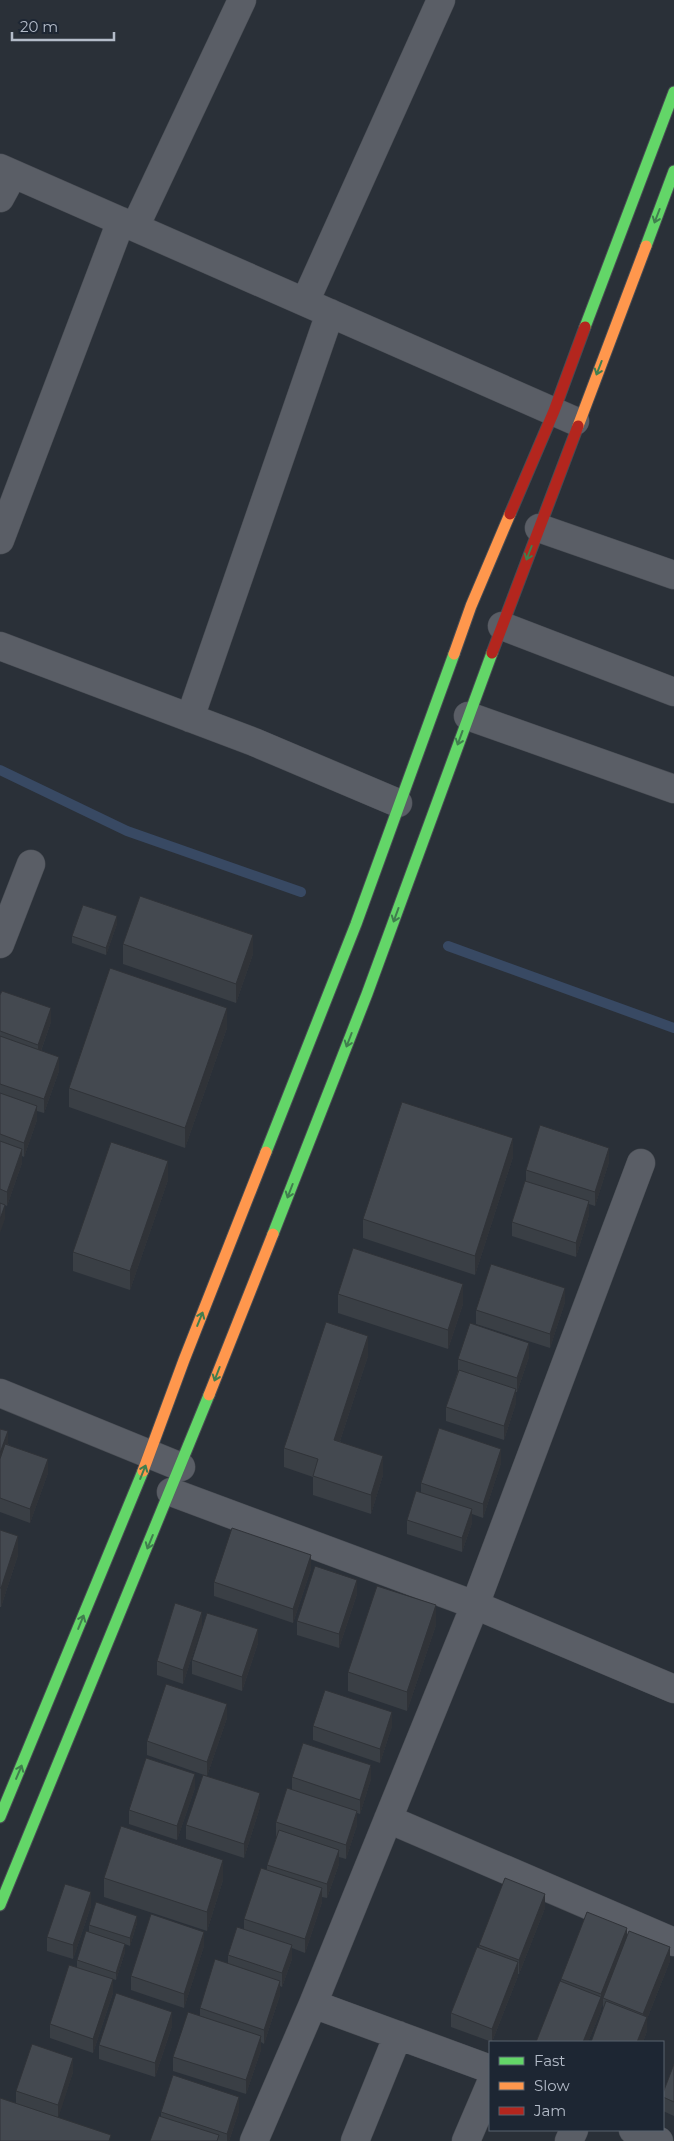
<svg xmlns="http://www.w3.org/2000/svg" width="674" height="2141" viewBox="0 0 674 2141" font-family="Montserrat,sans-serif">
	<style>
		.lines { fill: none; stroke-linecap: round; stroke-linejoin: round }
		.stream { stroke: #384963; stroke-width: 10 }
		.street-casing { stroke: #484c53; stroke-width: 29 }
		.fast-casing { stroke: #484c53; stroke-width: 13 }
		.slow-casing { stroke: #484c53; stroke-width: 13 }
		.jam-casing { stroke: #484c53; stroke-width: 13 }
		.street { stroke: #5a5e66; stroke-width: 28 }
		.fast { stroke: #63d668; stroke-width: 11 }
		.slow { stroke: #ff974d; stroke-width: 11 }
		.jam { stroke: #b3261e; stroke-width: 11 }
		.wall { fill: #3a3f45 }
		.shaded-wall { fill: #303338 }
		.building { fill: #444950; stroke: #303338 }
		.oneway { stroke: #407e4e }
	</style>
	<rect width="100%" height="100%" fill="#2a3038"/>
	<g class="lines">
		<path class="stream" d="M0 770 127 831 301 892
			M448 946 674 1028"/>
		<g class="street-casing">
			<path id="street" d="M0 168 575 421
				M0 198 13 174
				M135 227 242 0
				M305 302 441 0
				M539 528 674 575
				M0 540 121 221
				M502 626 674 692
				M0 646 254 742 398 803
				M468 716 674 789
				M190 718 330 313
				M0 944 31 864
				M641 1163 475 1605 674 1689
				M0 1393 181 1467
				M171 1492 475 1605 313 2004 254 2141
				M388 1819 674 1942
				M313 2004 490 2069
				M633 2130 659 2141
				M355 2141 398 2035
				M466 2141 490 2085
				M569 2141 574 2130"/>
		</g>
		<g class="fast-casing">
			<path id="fast" d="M646 246 674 171
				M585 327 674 92
				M266 1152 356 924 454 654
				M273 1234 367 994 492 653
				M0 1817 143 1471
				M0 1905 209 1395"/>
		</g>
		<g class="slow-casing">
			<path id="slow" d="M578 426 646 246
				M454 654 471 606 510 514
				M209 1395 273 1234
				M143 1471 184 1360 266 1152"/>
		</g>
		<g class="jam-casing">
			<path id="jam" d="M510 514 554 411 585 327
				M492 653 578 426"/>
		</g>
		<use href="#street" class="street"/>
		<use href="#fast" class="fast"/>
		<use href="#slow" class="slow"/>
		<use href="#jam" class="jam"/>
	</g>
	<path class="wall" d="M117 924 106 955 72 943V936Z
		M123 944 253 954 236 1003 123 964Z
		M0 995 51 1022 41 1051 59 1071 44 1113 37 1111V1120L24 1157 22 1156V1163L7 1206 0 1203Z
		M227 1028 185 1148 69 1107V1088Z
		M513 1157 475 1275 363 1238V1219Z
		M609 1162 595 1206 589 1204V1215L576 1257 512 1236V1222L526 1181V1170Z
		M168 1180 130 1290 73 1271V1252Z
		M338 1294 463 1304 448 1349 338 1313Z
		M565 1302 550 1348 476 1324V1310Z
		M368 1356 340 1441 383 1475 371 1514 313 1495V1477L284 1467V1448Z
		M529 1357 517 1392H516V1403L504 1440 446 1421V1407L458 1371V1359Z
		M0 1429 8 1444 48 1473 30 1523 0 1512Z
		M501 1463 483 1518 472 1514V1523L462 1552 407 1534V1520L421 1492V1483Z
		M0 1530 18 1555 1 1607H0Z
		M311 1569 293 1623 214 1596V1582Z
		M357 1594 339 1648 297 1635V1621Z
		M436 1625 407 1711 348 1691V1672Z
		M202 1626 183 1684 157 1675V1661Z
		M258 1643 242 1691 192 1674V1660Z
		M227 1718 207 1776 147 1755V1741Z
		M313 1726H392L380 1763 313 1740Z
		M292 1777 371 1779 360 1814 357 1813V1825L346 1859 339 1857V1864L327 1898 322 1897V1902L305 1953 292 1948V1959L282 1987 280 1986V1995L264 2044 261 2042V2050L246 2094 173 2071V2057L200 2016V2008L228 1964V1955L244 1929V1919L267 1870V1865L277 1836H276V1822L292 1789Z
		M195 1788 177 1840 129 1824V1810Z
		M260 1807 244 1858 186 1839V1825Z
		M104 1878 223 1880 207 1931 104 1897Z
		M91 1906 73 1959 47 1951V1937Z
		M545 1908 519 1974H518V1976L492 2042 451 2027V2013L479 1947V1945Z
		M137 1923 130 1946 125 1944V1952L116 1980 113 1979V1993L93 2053 50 2038V2024L77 1967V1960L89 1932V1925Z
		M627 1936 670 1961 647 2019V2031L643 2042H591L603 2011V2004L601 2008V2011L588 2042H536L561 1982V1979Z
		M204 1946 184 2008 131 1990V1976Z
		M172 2026 155 2077 99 2059V2045Z
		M674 2064V2116L663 2111V2093Z
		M73 2072 58 2117 111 2141 16 2104V2091Z
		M239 2111 229 2141H150L161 2116V2112Z"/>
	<path class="shaded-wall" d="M117 916V924L106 955V948Z
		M253 935V954L236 1003V984Z
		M51 1008V1022L38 1059V1045Z
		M227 1008V1028L185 1148V1128Z
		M59 1057V1071L44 1113V1099Z
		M37 1106V1120L24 1157V1143Z
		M513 1138V1157L475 1275V1256Z
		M609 1148V1162L595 1206V1192Z
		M22 1149V1163L7 1206V1192Z
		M168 1161V1180L130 1290V1271Z
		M589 1201V1215L576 1257V1243Z
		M5 1205V1219L0 1233V1219Z
		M463 1284V1304L448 1349V1330Z
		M565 1288V1302L550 1348V1334Z
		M368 1336V1356L334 1459V1440Z
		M529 1343V1357L517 1392V1378Z
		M516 1389V1403L504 1440V1426Z
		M8 1431V1445L0 1467V1453Z
		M501 1449V1463L483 1518V1504Z
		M383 1456V1475L371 1514V1495Z
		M48 1459V1473L30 1523V1509Z
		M472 1509V1523L462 1552V1538Z
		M18 1536V1555L1 1607V1588Z
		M311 1555V1569L293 1623V1609Z
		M357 1580V1594L339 1648V1634Z
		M436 1605V1625L407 1711V1692Z
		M202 1612V1626L183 1684V1670Z
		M258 1629V1643L242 1691V1677Z
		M227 1704V1718L207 1776V1762Z
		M392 1712V1726L380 1763V1749Z
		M371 1765V1779L360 1814V1800Z
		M195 1774V1788L177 1840V1826Z
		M260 1793V1807L244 1858V1844Z
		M357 1811V1825L346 1859V1845Z
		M339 1850V1864L327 1898V1884Z
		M223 1860V1880L207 1931V1912Z
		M322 1888V1902L305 1953V1939Z
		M91 1892V1906L73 1959V1945Z
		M545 1894V1908L519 1974V1960Z
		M137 1916V1923L130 1946V1938Z
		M627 1928V1942L603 1998V2004L601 2008V1994Z
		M204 1932V1946L184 2008V1994Z
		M125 1944V1952L116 1980V1973Z
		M292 1945V1959L282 1987V1973Z
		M670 1947V1961L647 2019V2031L643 2042H637L643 2026V2014Z
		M518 1962V1976L492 2042V2029Z
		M113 1979V1993L93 2053V2039Z
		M280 1981V1995L264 2044V2030Z
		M601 1997V2011L588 2042H583Z
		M172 2012V2026L155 2077V2063Z
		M261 2036V2050L246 2094V2080Z
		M73 2058V2072L58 2119V2105Z
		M239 2097V2111L229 2141H227V2134Z"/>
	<path class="building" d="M140 896 253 935 236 984 123 944Z
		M83 905 117 916 106 948 72 936Z
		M110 968 227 1008 185 1128 69 1088Z
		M2 991 51 1008 38 1045 0 1031V995Z
		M0 1036 59 1057 44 1099 0 1084Z
		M0 1093 37 1106 24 1143 0 1134Z
		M402 1102 513 1138 475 1256 363 1219Z
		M540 1125 609 1148 595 1192 526 1170Z
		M0 1141 22 1149 7 1192 0 1189Z
		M111 1142 168 1161 130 1271 73 1252Z
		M525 1181 589 1201 576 1243 512 1222Z
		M0 1203 5 1205 0 1219Z
		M353 1248 463 1284 448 1330 338 1294Z
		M491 1264 565 1288 550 1334 476 1310Z
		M326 1322 368 1336 334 1440 383 1456 371 1495 313 1476 318 1459 284 1448Z
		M470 1323 529 1343 517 1378 458 1359Z
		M459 1370 516 1389 504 1426 446 1407Z
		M439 1428 501 1449 483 1504 421 1483Z
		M0 1429 8 1431 0 1453Z
		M5 1444 48 1459 30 1509 0 1498V1459Z
		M416 1491 472 1509 462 1538 407 1520Z
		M232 1528 311 1555 293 1609 214 1582Z
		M0 1530 18 1536 1 1588H0Z
		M315 1566 357 1580 339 1634 297 1621Z
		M377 1586 436 1605 407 1692 348 1672Z
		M175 1603 202 1612 183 1670 157 1661Z
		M207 1613 258 1629 242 1677 192 1660Z
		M166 1684 227 1704 207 1762 147 1741Z
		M325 1690 392 1712 380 1749 313 1726Z
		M303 1743 371 1765 360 1800 292 1777Z
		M146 1758 195 1774 177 1826 129 1810Z
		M203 1775 260 1793 244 1844 186 1825Z
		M287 1788 357 1811 346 1845 276 1822Z
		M121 1826 223 1860 207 1912 104 1878Z
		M279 1830 339 1850 327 1884 267 1865Z
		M261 1868 322 1888 305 1939 244 1919Z
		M505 1878 545 1894 519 1960 479 1945Z
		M65 1884 91 1892 73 1945 47 1937Z
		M96 1902 137 1916 130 1938 89 1925Z
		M587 1912 627 1928 601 1994 561 1979Z
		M151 1914 204 1932 184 1994 131 1976Z
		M237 1927 292 1945 282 1973 228 1955Z
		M86 1931 125 1944 116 1973 77 1960Z
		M629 1931 670 1947 643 2014 603 1998Z
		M477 1947 518 1962 492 2029 451 2013Z
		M215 1959 280 1981 264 2030 200 2008Z
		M69 1965 113 1979 93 2039 50 2024Z
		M560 1981 601 1997 583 2042H536Z
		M116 1993 172 2012 155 2063 99 2045Z
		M606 2001 647 2017 637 2042H591Z
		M188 2012 261 2036 246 2080 173 2057Z
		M32 2044 73 2058 58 2105 16 2091Z
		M674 2064V2102L663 2097V2093Z
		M173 2075 239 2097 227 2134 161 2112Z
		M0 2098 111 2135 109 2141H0Z
		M159 2116 219 2135 217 2141H150Z"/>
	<defs><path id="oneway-shaft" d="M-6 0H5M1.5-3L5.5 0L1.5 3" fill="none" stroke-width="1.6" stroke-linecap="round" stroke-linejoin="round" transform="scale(1.25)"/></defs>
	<g class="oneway">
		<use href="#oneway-shaft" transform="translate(657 216) rotate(111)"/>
		<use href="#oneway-shaft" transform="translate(599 368) rotate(111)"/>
		<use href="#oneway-shaft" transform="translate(529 553) rotate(111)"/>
		<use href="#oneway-shaft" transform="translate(460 738) rotate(110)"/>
		<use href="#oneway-shaft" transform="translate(396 915) rotate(110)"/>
		<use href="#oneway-shaft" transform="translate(349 1040) rotate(111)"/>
		<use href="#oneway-shaft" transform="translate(290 1191) rotate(111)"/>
		<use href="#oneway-shaft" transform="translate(200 1319) rotate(-68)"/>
		<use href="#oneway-shaft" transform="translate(217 1374) rotate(111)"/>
		<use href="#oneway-shaft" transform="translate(143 1472) rotate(-68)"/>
		<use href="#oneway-shaft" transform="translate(150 1542) rotate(112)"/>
		<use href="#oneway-shaft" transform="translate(81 1622) rotate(-68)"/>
		<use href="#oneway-shaft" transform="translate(19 1772) rotate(-67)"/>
	</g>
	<rect x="489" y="2041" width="175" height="90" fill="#1d2633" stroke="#59626f"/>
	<rect x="499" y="2057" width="25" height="8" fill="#63d668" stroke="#59626f"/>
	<text x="534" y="2066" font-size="15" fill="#b4bcc9">Fast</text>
	<rect x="499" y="2082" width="25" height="8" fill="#ff974d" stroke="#59626f"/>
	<text x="534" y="2091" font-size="15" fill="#b4bcc9">Slow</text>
	<rect x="499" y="2107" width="25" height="8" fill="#b3261e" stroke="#59626f"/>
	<text x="534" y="2116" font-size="15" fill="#b4bcc9">Jam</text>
	<path d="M12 32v8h102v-8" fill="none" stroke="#b4bcc9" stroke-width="2.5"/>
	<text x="20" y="32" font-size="15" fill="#b4bcc9" stroke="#1d2633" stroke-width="4" paint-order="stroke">20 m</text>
</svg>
